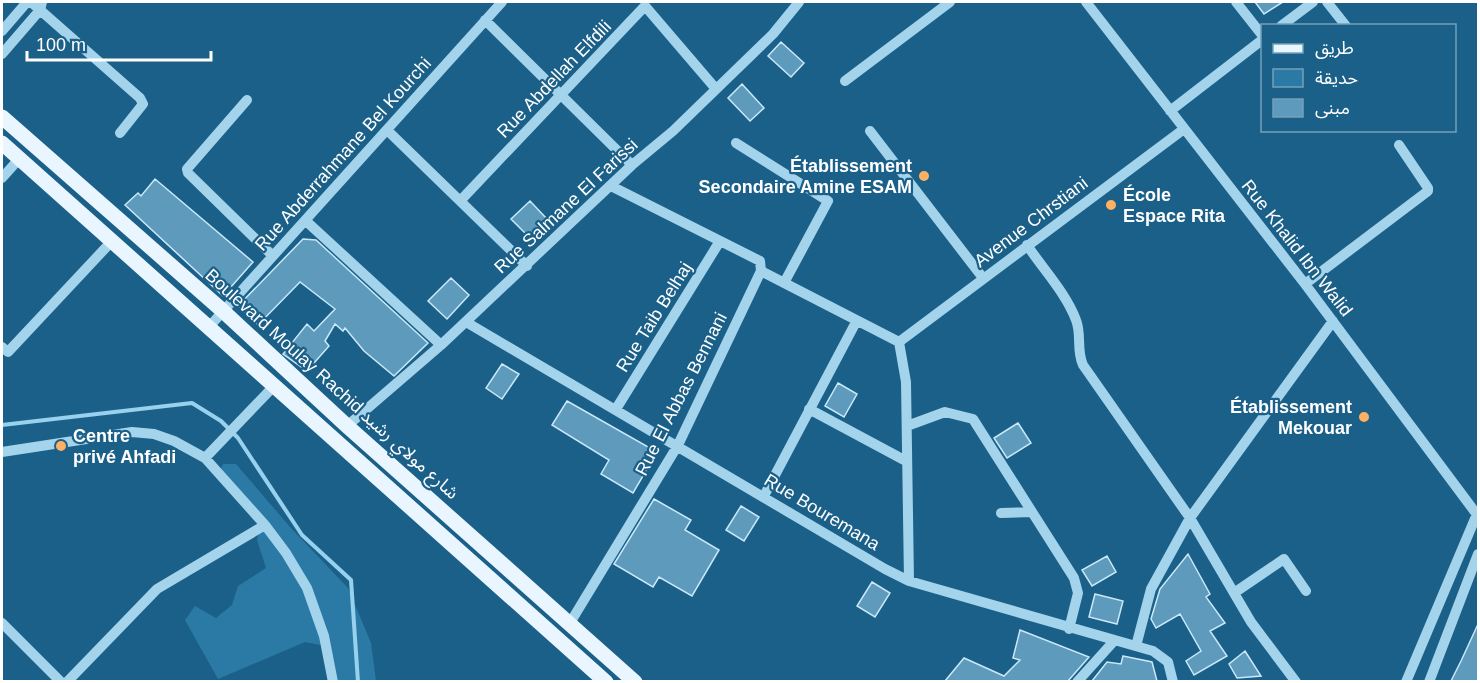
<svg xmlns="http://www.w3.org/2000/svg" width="1480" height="683" viewBox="0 0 1480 683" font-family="Arial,'Noto Sans Arabic',sans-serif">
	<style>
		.green { fill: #2b7aa5 }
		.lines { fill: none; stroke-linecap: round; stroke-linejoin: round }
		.stream { stroke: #97d1ee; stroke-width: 4 }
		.building { fill: #5d9abb; stroke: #c9e8f9; stroke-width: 1.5 }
		.minor { stroke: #a4d3ec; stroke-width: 10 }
		.major { stroke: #e9f6ff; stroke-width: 15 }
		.poi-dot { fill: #fdb161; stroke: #1b6088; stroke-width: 2 }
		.labels { text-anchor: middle; stroke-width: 4.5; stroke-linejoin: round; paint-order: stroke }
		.street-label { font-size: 18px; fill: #fff; stroke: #1b6088 }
		.poi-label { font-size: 18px; font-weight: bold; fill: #fff; stroke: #1b6088; text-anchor: end }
	</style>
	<rect width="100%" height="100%" fill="#1b6088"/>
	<path class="green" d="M223 464H236L290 527 348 588 371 643 376 681H338L331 647 305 642 218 679 185 620 195 606 216 618 232 605 238 586 266 568 257 540 262 517 220 471Z"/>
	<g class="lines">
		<path class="stream" d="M2 425 192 403 221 421 238 438 302 535 351 580 358 682"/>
	</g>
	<path class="building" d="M1255 2H1283L1264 14Z
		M781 42 804 63 791 77 768 56Z
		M742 84 764 108 750 121 728 98Z
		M155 179 253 262 223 296 125 205 138 193 141 196Z
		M530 201 546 218 528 236 511 219Z
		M303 239 316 240 428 343 394 376 364 351 345 328 343 331 335 324 325 341 329 346 307 371 283 354 307 324 314 331 335 309 300 282 258 325 238 306Z
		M451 278 469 295 447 319 428 301Z
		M502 364 519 374 502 399 486 388Z
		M838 383 857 394 844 417 825 406Z
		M567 401 657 452 633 493 601 474 609 460 552 425Z
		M1018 423 1031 443 1007 458 994 438Z
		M654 499 691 520 685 530 719 550 692 596 659 577 653 587 614 564Z
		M741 506 759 517 744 541 726 530Z
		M1188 554 1210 594 1206 597 1225 623 1210 631 1227 656 1194 675 1186 661 1201 651 1180 614 1156 628 1151 619 1160 589Z
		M1107 556 1116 572 1092 586 1082 570Z
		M872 582 890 593 875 617 857 606Z
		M1095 594 1123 601 1117 624 1089 617Z
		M1479 622V681H1451L1461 661Z
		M1020 630 1089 657 1068 681H945L964 658 1004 676 1020 660 1013 658Z
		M1245 651 1261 676 1237 678 1229 664Z
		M1123 656 1152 662 1157 681H1092L1107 662 1121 664Z"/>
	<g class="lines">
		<path class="minor" d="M31 2 140 98 143 104 120 133
			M1086 2 1305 284 1478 516
			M1236 2 1262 35
			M1327 2 1346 26
			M645 6 716 89
			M485 20 632 165
			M1281 26 1313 2
			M2 31 27 2
			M2 54 40 10 42 2
			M845 81 950 2
			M247 100 187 169 188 173 273 256
			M1170 111 1262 40
			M387 130 527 266
			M870 131 983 278
			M736 143 828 201 784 283
			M2 178 19 159
			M611 186 760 261 761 271 899 342
			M461 200 645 6
			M306 221 441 345
			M1027 245C1043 269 1066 293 1076 320 1082 335 1076 350 1083 365L1190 518 1251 622 1296 682
			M1305 284 1428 191V188L1399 145
			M466 322 885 569 909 581 1153 651 1168 662 1173 682
			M208 328 502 2
			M899 342 1184 129
			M899 342 906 382 909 581
			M2 347 8 352 112 241
			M616 409 720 241
			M809 409 906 461
			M347 426 441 345 632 165 673 131 773 34 799 2
			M907 426 945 412 973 419 1074 578 1078 593 1069 629
			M2 452 132 432 154 434 174 441 205 458 265 525 286 553 307 588 324 636 333 682
			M205 458 274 386
			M764 496 856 322
			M1001 513 1032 512
			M1234 593 1284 559 1306 591
			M2 623 61 682
			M570 623 678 445 761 271
			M1136 646 1151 589 1190 518 1333 321
			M67 682 157 589 265 525
			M1077 682 1114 641
			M1406 682 1477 514
			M1429 682 1478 554"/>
		<path class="major" d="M2 117 223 311 347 426 635 682
			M2 143 606 682"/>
	</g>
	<g class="poi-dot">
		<circle cx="924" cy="176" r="6"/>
		<circle cx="1111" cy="205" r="6"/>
		<circle cx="1364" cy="417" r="6"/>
		<circle cx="61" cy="446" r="6"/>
	</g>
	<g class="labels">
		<g class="street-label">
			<text transform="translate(554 79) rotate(-46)" y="6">Rue Abdellah Elfdili</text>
			<text transform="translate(343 154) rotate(-48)" y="6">Rue Abderrahmane Bel Kourchi</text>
			<text transform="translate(566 206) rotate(-43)" y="6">Rue Salmane El Farissi</text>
			<text transform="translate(1031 222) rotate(-37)" y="6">Avenue Chrstiani</text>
			<text transform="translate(1297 248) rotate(52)" y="6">Rue Khalid Ibn Walid</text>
			<text transform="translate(654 317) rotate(-58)" y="6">Rue Taib Belhaj</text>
			<text transform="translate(332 384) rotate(42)" y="6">Boulevard Moulay Rachid شارع مولاي رشيد</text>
			<text transform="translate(681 394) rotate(-63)" y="6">Rue El Abbas Bennani</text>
			<text transform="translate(822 512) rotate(31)" y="6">Rue Bouremana</text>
		</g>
		<g class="poi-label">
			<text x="912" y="172">Établissement<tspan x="912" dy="21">Secondaire Amine ESAM</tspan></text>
			<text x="1123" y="201" text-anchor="start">École<tspan x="1123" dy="21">Espace Rita</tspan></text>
			<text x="1352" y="413">Établissement<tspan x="1352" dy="21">Mekouar</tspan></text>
			<text x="73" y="442" text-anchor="start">Centre<tspan x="73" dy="21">privé Ahfadi</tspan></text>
		</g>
	</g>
	<rect width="1480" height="683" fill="none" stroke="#ffffff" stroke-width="6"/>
	<rect x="1261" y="24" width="195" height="108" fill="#1b6088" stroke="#76a0b8" stroke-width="1.5"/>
	<rect x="1273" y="44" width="30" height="9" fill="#e9f6ff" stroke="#76a0b8" stroke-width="1.5"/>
	<text x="1315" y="54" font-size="18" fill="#ffffff">طريق</text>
	<rect x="1273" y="69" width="30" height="18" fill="#2b7aa5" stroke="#76a0b8" stroke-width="1.5"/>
	<text x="1315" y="84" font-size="18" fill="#ffffff">حديقة</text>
	<rect x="1273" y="99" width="30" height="18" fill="#5d9abb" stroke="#76a0b8" stroke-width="1.5"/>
	<text x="1315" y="114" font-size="18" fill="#ffffff">مبنى</text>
	<path d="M27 51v9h184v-9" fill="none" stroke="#ffffff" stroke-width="3"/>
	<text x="36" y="51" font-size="18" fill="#ffffff" stroke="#1b6088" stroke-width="4.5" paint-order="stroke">100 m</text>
</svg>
